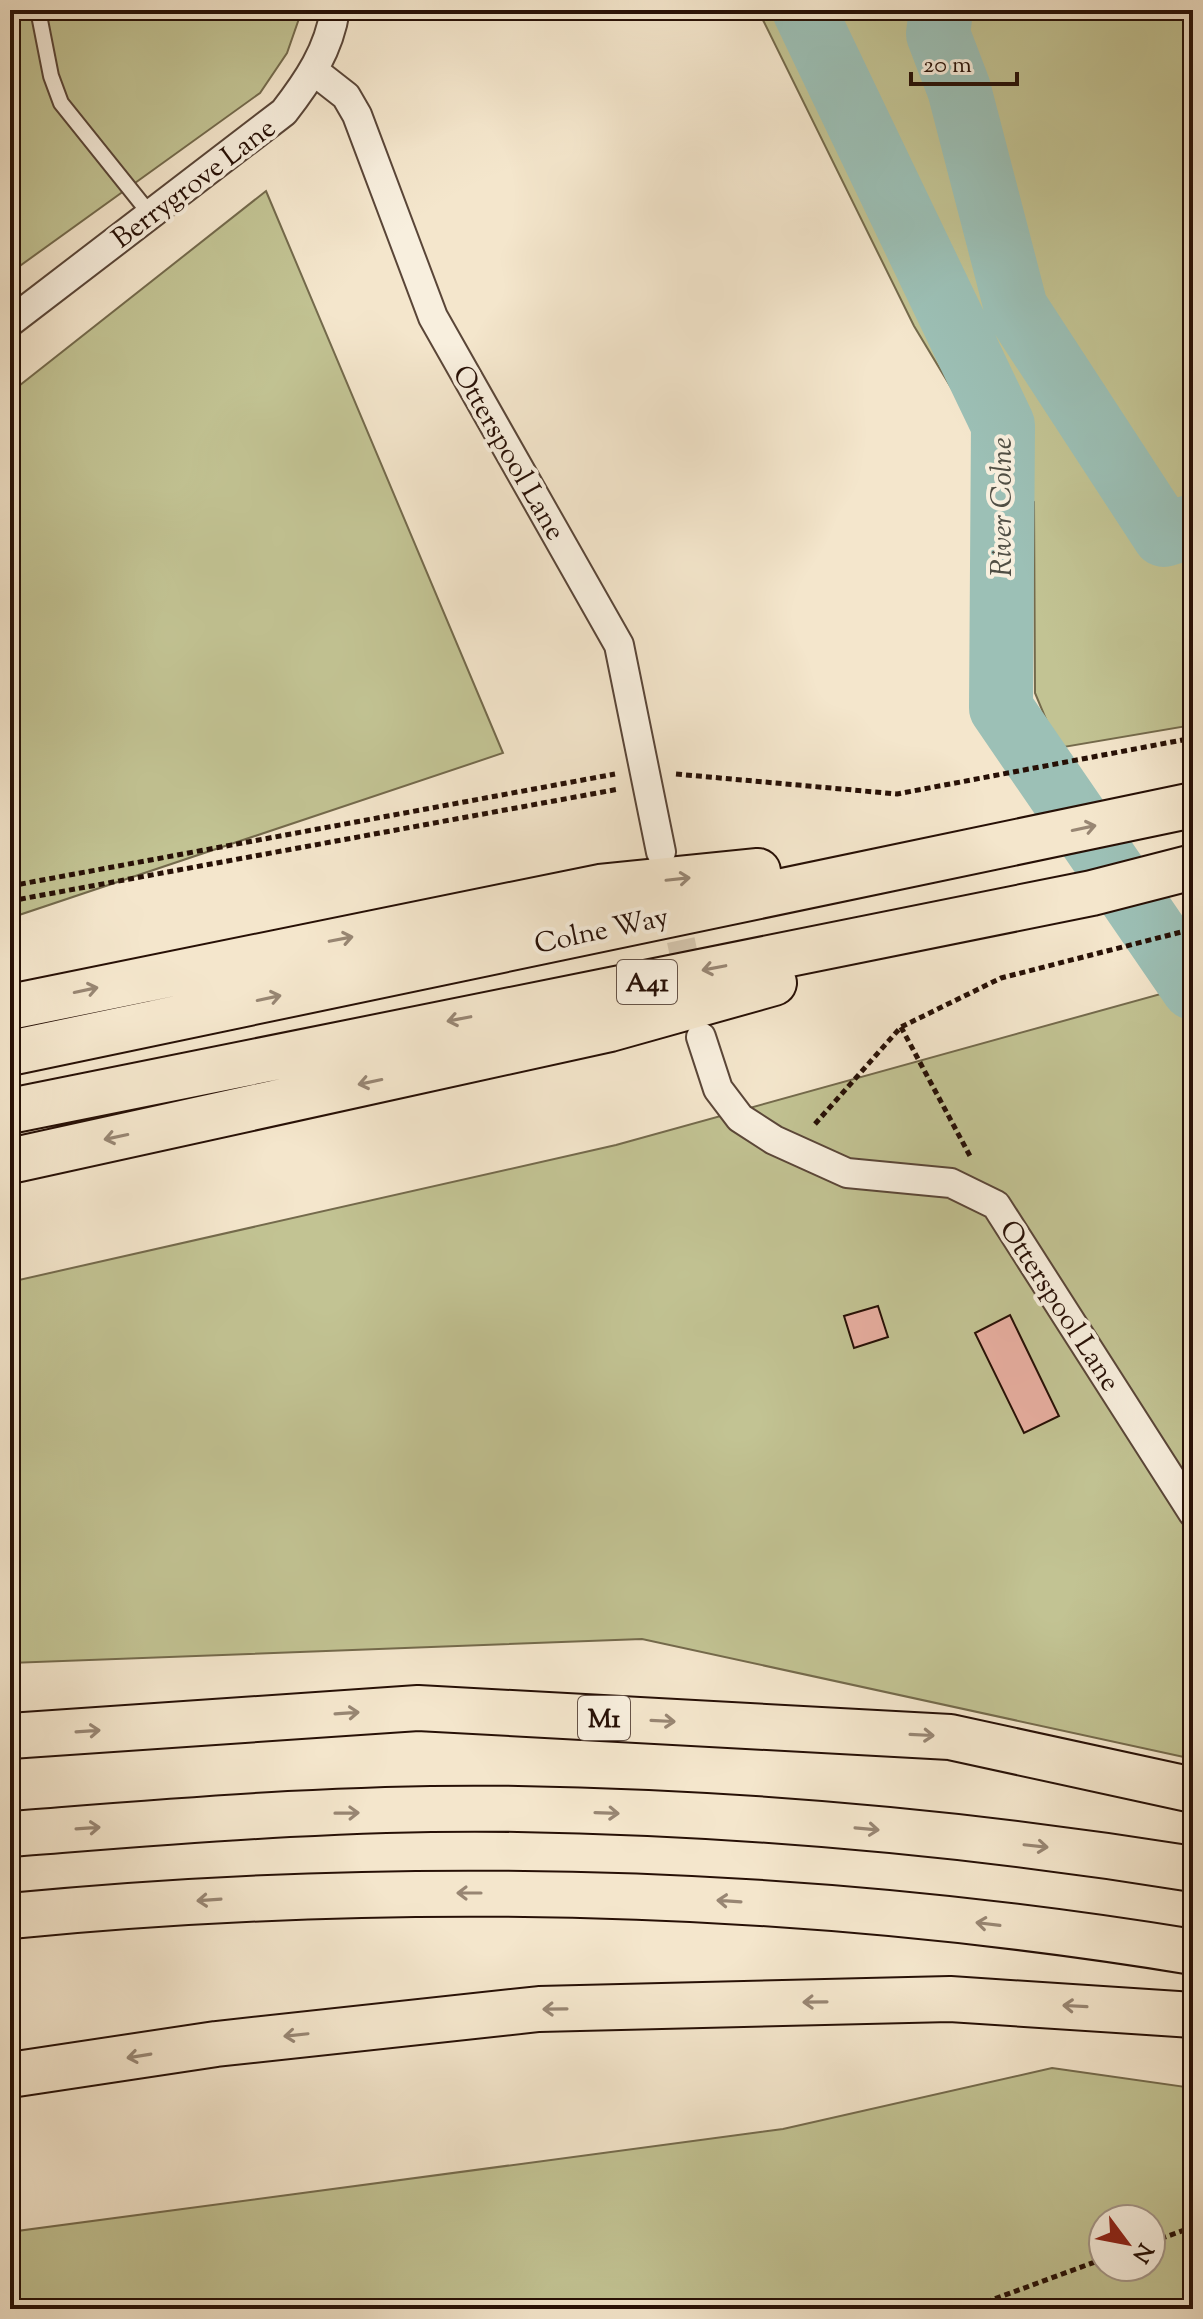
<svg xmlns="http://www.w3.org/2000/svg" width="1203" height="2319" viewBox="0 0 1203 2319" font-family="'Sorts Mill Goudy',serif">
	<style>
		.green { fill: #c2c393; stroke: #746a4c; stroke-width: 2; fill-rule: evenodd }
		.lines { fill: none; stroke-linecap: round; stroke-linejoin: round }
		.river { stroke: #9cc0b6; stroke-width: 64 }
		.building { fill: #e7aea0; stroke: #271006; stroke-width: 2 }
		.street-tunnel { stroke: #d5c6ae; stroke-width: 28; stroke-dasharray: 28 14; stroke-linecap: butt }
		.lane-casing { stroke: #5a4638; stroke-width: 18 }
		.street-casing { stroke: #5a4638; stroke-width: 32 }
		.highway-casing { stroke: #271006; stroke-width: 48 }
		.path { stroke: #271006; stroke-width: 5; stroke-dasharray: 6 4; stroke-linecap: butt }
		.lane { stroke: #f8efde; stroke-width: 14 }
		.street { stroke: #f8efde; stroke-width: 28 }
		.highway { stroke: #f4e6cc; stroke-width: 44 }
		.oneway { stroke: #988673 }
		.labels { text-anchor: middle; stroke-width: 8; stroke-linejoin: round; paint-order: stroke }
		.shield { fill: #f8efde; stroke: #665347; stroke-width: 2 }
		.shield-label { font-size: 26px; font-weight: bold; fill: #271006 }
		.street-label { font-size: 28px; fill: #271006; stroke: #f8efde }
		.water-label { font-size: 30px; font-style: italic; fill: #504e44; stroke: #f8efde }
	</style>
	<rect width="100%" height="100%" fill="#f4e6cc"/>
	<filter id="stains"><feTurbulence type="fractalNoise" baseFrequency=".0025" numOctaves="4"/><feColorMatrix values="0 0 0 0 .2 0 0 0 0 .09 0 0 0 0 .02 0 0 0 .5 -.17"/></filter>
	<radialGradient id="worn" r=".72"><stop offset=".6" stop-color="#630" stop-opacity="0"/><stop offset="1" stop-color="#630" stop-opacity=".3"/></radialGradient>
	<path class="green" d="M10 10H302L287 53 260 93 10 273Z
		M758 10H1193V725L1058 748 1035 693 1034 502 1008 482 914 326Z
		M266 191 503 753 10 918V393Z
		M1193 985V1759L642 1639 10 1663V1282L616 1145Z
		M1052 2068 1193 2088V2309H10V2232L783 2129ZM1151 2219V2267H1103V2219Z"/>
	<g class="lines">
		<path class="river" d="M804 10 1003 425 1001 708 1193 988
			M941 10 938 34 959 89 1016 308 1164 535 1193 526"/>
	</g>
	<path class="building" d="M878 1306 888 1337 854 1348 844 1316Z
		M1010 1315 1059 1416 1024 1433 975 1333Z"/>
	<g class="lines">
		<path class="street-tunnel" d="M672 899 691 988"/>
		<g class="lane-casing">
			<path id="lane" d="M38 10 51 76 61 103 150 214"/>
		</g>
		<g class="street-casing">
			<path id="street" d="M314 71 346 96 357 115 433 317 619 645 661 852
				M10 322 284 112C308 81 329 50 335 10
				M701 1037 718 1089 740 1118 774 1140 847 1173 951 1183 996 1205 1193 1513"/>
		</g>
		<g class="highway-casing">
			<path id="highway" d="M10 1007 600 887 758 871
				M10 1053 1193 805
				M10 1111 1092 893 1193 867
				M10 1161 610 1029 774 983
				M10 1736 418 1708 950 1737 1193 1790
				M10 1834C179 1821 348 1806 518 1809 743 1813 970 1833 1193 1869
				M10 1916C404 1878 802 1888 1193 1952
				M10 2075 216 2044 539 2009 950 1999 1193 2015"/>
		</g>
		<path class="path" d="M676 774 897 794 1193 738
			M10 886 615 774
			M10 901 619 789
			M901 1027 970 1156
			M815 1124 901 1027 1001 978 1193 929
			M1151 2242 1193 2227
			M967 2309 1103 2259"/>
		<use href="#lane" class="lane"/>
		<use href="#street" class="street"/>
		<use href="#highway" class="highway"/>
	</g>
	<defs><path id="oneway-shaft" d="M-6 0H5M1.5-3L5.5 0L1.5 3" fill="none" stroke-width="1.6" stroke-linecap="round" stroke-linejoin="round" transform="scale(2)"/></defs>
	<g class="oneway">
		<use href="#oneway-shaft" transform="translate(1084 828) rotate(-12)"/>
		<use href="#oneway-shaft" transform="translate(678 879) rotate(-6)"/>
		<use href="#oneway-shaft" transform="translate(341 939) rotate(-11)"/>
		<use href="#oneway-shaft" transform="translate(714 968) rotate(169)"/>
		<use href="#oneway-shaft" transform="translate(86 990) rotate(-12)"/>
		<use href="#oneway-shaft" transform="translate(269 998) rotate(-12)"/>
		<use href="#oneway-shaft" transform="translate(459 1019) rotate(169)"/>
		<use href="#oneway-shaft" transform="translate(370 1082) rotate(168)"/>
		<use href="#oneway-shaft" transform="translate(116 1137) rotate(168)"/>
		<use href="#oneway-shaft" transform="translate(347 1713) rotate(-4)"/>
		<use href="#oneway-shaft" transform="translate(663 1721) rotate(3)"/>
		<use href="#oneway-shaft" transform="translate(88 1731) rotate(-4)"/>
		<use href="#oneway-shaft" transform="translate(922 1735) rotate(3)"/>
		<use href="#oneway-shaft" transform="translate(347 1813) rotate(-1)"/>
		<use href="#oneway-shaft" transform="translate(607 1813) rotate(2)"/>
		<use href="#oneway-shaft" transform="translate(88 1828) rotate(-4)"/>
		<use href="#oneway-shaft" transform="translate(867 1829) rotate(5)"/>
		<use href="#oneway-shaft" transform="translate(1036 1846) rotate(6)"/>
		<use href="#oneway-shaft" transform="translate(469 1893) rotate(180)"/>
		<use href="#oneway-shaft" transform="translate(209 1900) rotate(176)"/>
		<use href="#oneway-shaft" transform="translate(729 1901) rotate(-176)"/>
		<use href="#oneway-shaft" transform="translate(988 1924) rotate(-173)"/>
		<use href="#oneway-shaft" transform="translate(815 2002) rotate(179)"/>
		<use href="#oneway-shaft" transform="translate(1075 2006) rotate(-177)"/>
		<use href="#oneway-shaft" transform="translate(555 2009) rotate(179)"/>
		<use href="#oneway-shaft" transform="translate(296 2035) rotate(174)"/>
		<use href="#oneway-shaft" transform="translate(139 2056) rotate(171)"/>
	</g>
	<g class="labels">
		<g class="shield">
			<rect x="617" y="960" width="60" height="44" rx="6"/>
			<rect x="578" y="1696" width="52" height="44" rx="6"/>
		</g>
		<g class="shield-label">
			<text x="647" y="991">A41</text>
			<text x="604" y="1727">M1</text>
		</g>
		<g class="street-label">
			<text transform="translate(193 182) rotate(-37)" y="10">Berrygrove Lane</text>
			<text transform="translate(510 452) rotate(60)" y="10">Otterspool Lane</text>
			<text transform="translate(601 929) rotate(-12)" y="10">Colne Way</text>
			<text transform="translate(1061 1305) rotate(57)" y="10">Otterspool Lane</text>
		</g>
		<g class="water-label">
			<text transform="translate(1001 507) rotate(-90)" y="10">River Colne</text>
		</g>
	</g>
	<rect width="1203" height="2319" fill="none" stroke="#f4e6cc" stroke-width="40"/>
	<rect x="12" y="12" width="1179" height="2295" fill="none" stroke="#271006" stroke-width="4"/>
	<rect x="20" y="20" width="1163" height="2279" fill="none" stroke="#271006" stroke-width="2"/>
	<g transform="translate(1127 2243) rotate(122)"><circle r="38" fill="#f8efde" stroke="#a49688" stroke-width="2"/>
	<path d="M0-6L14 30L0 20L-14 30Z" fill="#8f2418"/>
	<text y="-12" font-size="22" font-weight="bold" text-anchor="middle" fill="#271006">N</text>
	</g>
	<path d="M911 72v12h106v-12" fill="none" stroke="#271006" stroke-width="4"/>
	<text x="923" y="72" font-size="24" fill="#271006" stroke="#f8efde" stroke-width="6" paint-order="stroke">20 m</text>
	<rect width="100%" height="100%" filter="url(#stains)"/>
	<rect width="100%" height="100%" fill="url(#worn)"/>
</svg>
